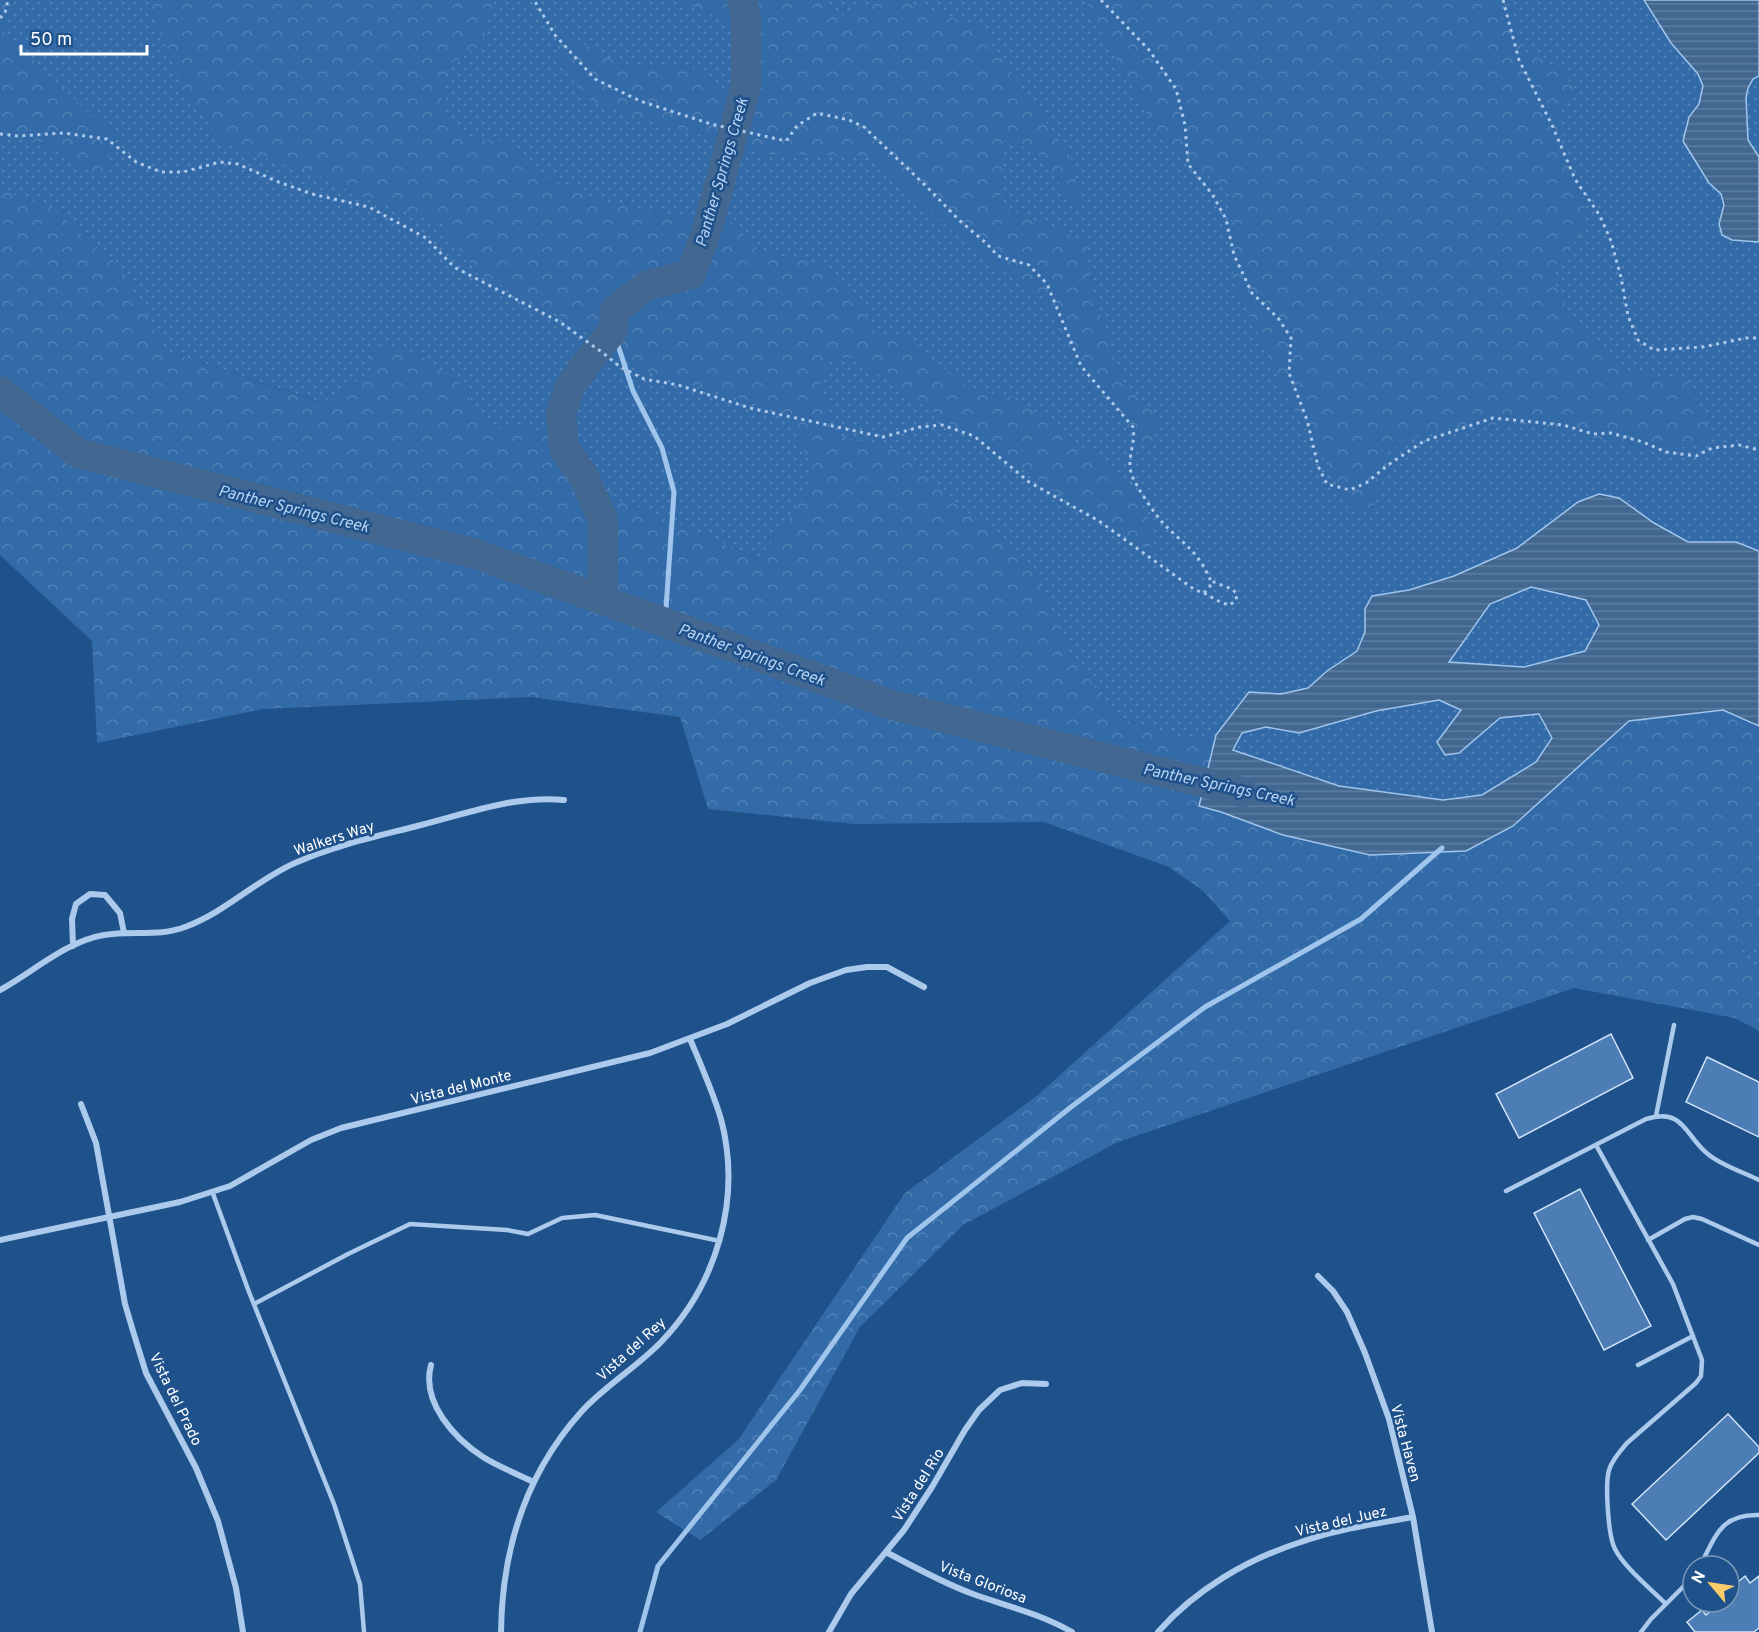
<svg xmlns="http://www.w3.org/2000/svg" width="1759" height="1632" viewBox="0 0 1759 1632" font-family="Overpass,sans-serif">
	<style>
		.grass { fill: url(#grass-dots) }
		.forest { fill: url(#forest-crowns) }
		.water { fill: url(#water-rules); stroke: #9fc5ed; stroke-width: 1.5; fill-rule: evenodd }
		.lines { fill: none; stroke-linecap: round; stroke-linejoin: round }
		.stream { stroke: #9fc5ed; stroke-width: 5 }
		.river { stroke: #426790; stroke-width: 30 }
		.building { fill: #4c7db4; stroke: #d0e4f8; stroke-width: 1.5 }
		.path { stroke: #abcaec; stroke-width: 3; stroke-dasharray: 3 4.5; stroke-linecap: butt }
		.lane { stroke: #abcaec; stroke-width: 4.5 }
		.street { stroke: #abcaec; stroke-width: 6 }
		.labels { text-anchor: middle; stroke-width: 5; stroke-linejoin: round; paint-order: stroke }
		.street-label { font-size: 15px; fill: #fff; stroke: #1f518b }
		.water-label { font-size: 16px; font-style: italic; fill: #b7d4f3; stroke: #1f518b }
	</style>
	<defs>
		<pattern id="grass-dots" width="8" height="8" patternUnits="userSpaceOnUse" patternTransform="scale(1.5)"><rect width="8" height="8" fill="#336ba8"/><path d="M2 2h.1M6 6h.1" fill="none" stroke="#5281b5" stroke-width="1.8" stroke-linecap="round"/></pattern>
		<pattern id="forest-crowns" width="20" height="18" patternUnits="userSpaceOnUse" patternTransform="scale(1.5)"><rect width="20" height="18" fill="#336ba8"/><path d="M2 6a3 3 0 1 1 6 0M12 15a3 3 0 1 1 6 0" fill="none" stroke="#5281b5"/></pattern>
		<pattern id="water-rules" width="6" height="5" patternUnits="userSpaceOnUse" patternTransform="scale(1.5)"><rect width="6" height="5" fill="#426790"/><path d="M0 2.5h6" fill="none" stroke="#5e7ea1"/></pattern>
	</defs>
	<rect width="100%" height="100%" fill="#1f518b"/>
	<path class="grass" d="M0 0H1759V726L1723 710 1466 851 1206 741 1179 739 1116 716 649 511 95 327 0 293Z
		M1759 937V972L1738 954Z"/>
	<path class="forest" d="M0 0H13L3 31 115 137 101 179 42 142 0 138Z
		M148 0H494L482 44 449 65 441 97 451 125 467 140 502 141 552 179 606 202 671 214 731 222 760 252 823 264 861 308 875 333 911 339 968 389 1015 397 1125 479 1150 521 1151 552 923 406 855 358H832L820 387 838 435 899 451 1034 571 1068 650 1116 716 1179 739 1206 741 1216 735 1199 806 1221 812 1466 851 1513 826 1629 721 1723 710 1759 726V937L1738 954 1759 972V1031L1735 1018 1574 988 1118 1142 963 1225 860 1327 776 1480 700 1540 656 1512 738 1440 905 1193 1038 1095 1230 921 1203 891 1169 867 1044 822 854 824 708 809 680 717 531 697 263 709 97 743 92 641 0 555V190L49 206 121 268 167 351 320 402 372 373 370 343 414 352 456 378 492 430 526 426 570 442 617 500 649 511 758 559 780 532 808 489 809 460 785 412 637 369 566 319 476 272 440 222 359 196 313 173 256 156 223 143 182 88Z
		M677 0H820L841 16 876 0H901L980 27 1071 158 1083 215 1039 156 1006 137 1000 206 1087 242 1090 281 1123 384 1146 403 1159 422 1152 443H1137L1127 427 1071 357 1043 297 979 256 871 156 763 154 594 103 559 66 557 30 622 65H687L750 108 758 53 717 17Z
		M1089 0H1508L1527 53 1561 69 1574 89 1557 116 1586 212 1585 231 1550 271 1572 322 1619 370 1687 381 1713 437 1686 447 1636 449 1576 433 1518 423 1431 430 1389 450 1384 477 1372 513 1348 508 1331 471 1292 407 1233 281 1231 193 1163 142 1087 8Z"/>
	<path class="water" d="M1644 0H1759V76L1753 79 1748 88 1746 98 1748 140 1759 157V242L1732 240 1722 235 1719 224 1724 205 1721 194 1709 183 1683 141 1689 117 1699 104 1703 86 1698 74 1671 43Z
		M1599 494 1619 498 1654 523 1688 542H1736L1759 551V726L1723 710 1629 721 1513 826 1466 851 1370 855 1283 835 1221 812 1199 806 1216 735 1249 692 1281 694 1308 688 1327 671 1357 651 1365 632V609L1372 596 1409 590 1454 576 1517 548 1578 502ZM1531 587 1586 600 1599 625 1585 651 1524 667 1449 662 1490 604ZM1439 700 1461 710 1437 742 1445 755 1459 753 1500 718 1539 714 1552 738 1536 762 1482 795 1443 800 1339 786 1233 750 1242 733 1266 727 1299 733 1376 711Z"/>
	<g class="lines">
		<path class="stream" d="M613 330 633 391 662 448 674 492 665 623
			M640 1632 658 1566 800 1390 907 1238 1071 1107 1205 1007 1361 919 1442 848"/>
		<path class="river" d="M0 391 78 453 476 554 889 704 1242 792
			M603 600V520L583 475 564 448 561 414 570 387 586 364 613 330 615 310 646 286 691 274 708 226 746 86V17L742 0"/>
	</g>
	<path class="building" d="M1611 1034 1633 1078 1519 1138 1496 1094Z
		M1707 1057 1759 1082V1137L1686 1102Z
		M1580 1189 1651 1326 1604 1350 1534 1213Z
		M1728 1414 1759 1447V1453L1666 1540 1632 1504Z
		M1745 1576 1750 1583 1759 1576V1628L1754 1632H1695L1687 1622 1702 1610 1706 1615 1722 1602H1729V1596L1734 1592 1731 1588Z"/>
	<g class="lines">
		<path class="path" d="M1101 0 1149 50 1176 89 1185 125 1188 164 1212 194 1226 219 1234 255 1252 293 1278 318 1291 338 1289 373 1307 420 1318 466 1327 484 1350 490 1366 483 1388 465 1424 441 1493 418 1563 425 1593 434 1611 433 1643 442 1666 452 1696 456 1712 448 1739 445 1759 450
			M1503 0 1519 60 1552 125 1575 179 1600 216 1611 241 1621 277 1628 316 1638 340 1654 350 1703 347 1746 338H1759
			M0 18 5 13 8 0
			M0 134 18 136 63 133 107 139 136 162 161 172H183L220 162 238 164 276 181 312 194 369 207 426 238 454 267 560 322 607 356 619 366 644 379 678 385 750 408 883 437 920 427 942 425 974 436 1029 482 1099 521 1195 590 1204 593C1205 592 1210 587 1210 586 1212 581 1209 577 1207 573 1195 549 1181 542 1164 524 1155 515 1135 485 1131 473 1127 457 1136 442 1133 427L1081 366 1047 284 1029 265 998 256 986 243 959 220 927 187 864 127 849 120 817 113 797 126 786 141 711 124 640 101 595 79 555 35 534 0
			M1204 593 1222 603 1230 605 1236 600 1237 594 1232 589 1211 581"/>
		<path class="lane" d="M1656 1116 1674 1025
			M1596 1145 1673 1284 1702 1360 1701 1376 1696 1383 1627 1443C1620 1451 1612 1460 1609 1470 1605 1484 1608 1536 1615 1549 1624 1567 1651 1589 1666 1604
			M212 1191 249 1292 334 1504 360 1584 364 1632
			M1506 1191 1646 1119C1685 1107 1685 1137 1709 1155 1723 1166 1743 1172 1759 1180
			M1648 1240 1685 1219 1693 1217 1702 1219 1759 1245
			M254 1304 348 1254 410 1224 507 1230 528 1234 562 1218 595 1215 720 1241
			M1638 1365 1693 1336
			M1700 1566C1716 1536 1720 1514 1759 1515
			M1641 1632 1651 1619 1693 1577"/>
		<path class="street" d="M73 946 72 919 76 904 90 894 105 895 120 913 124 933
			M0 990C33 972 67 941 104 935 130 930 160 937 185 927 226 912 256 880 295 863 335 845 379 836 421 825 468 813 516 795 564 800
			M81 1104 96 1143 125 1304 133 1331 146 1373 196 1468 218 1521 236 1588 243 1632
			M0 1240 180 1202 230 1186 311 1140 341 1128 650 1053 727 1024 810 983 846 970 867 967H887L924 987
			M1318 1276 1333 1291 1347 1312 1365 1353 1389 1419 1413 1517 1432 1632
			M431 1365C421 1402 454 1438 483 1457 499 1467 517 1474 534 1482
			M886 1552C914 1567 943 1583 973 1594 1006 1606 1041 1614 1072 1632
			M501 1632C502 1549 526 1473 582 1411 606 1385 637 1367 661 1342 717 1284 742 1199 721 1119 713 1092 701 1065 690 1039
			M829 1632 851 1594 904 1530 932 1487 965 1430 979 1410 1000 1390 1022 1383 1046 1384
			M1158 1632C1195 1590 1247 1559 1301 1542 1337 1529 1376 1524 1413 1517"/>
	</g>
	<g class="labels">
		<g class="street-label">
			<text transform="translate(334 838) rotate(-18)" y="5">Walkers Way</text>
			<text transform="translate(461 1087) rotate(-14)" y="5">Vista del Monte</text>
			<text transform="translate(631 1349) rotate(-42)" y="5">Vista del Rey</text>
			<text transform="translate(176 1399) rotate(64)" y="5">Vista del Prado</text>
			<text transform="translate(1406 1443) rotate(75)" y="5">Vista Haven</text>
			<text transform="translate(918 1485) rotate(-58)" y="5">Vista del Rio</text>
			<text transform="translate(1341 1521) rotate(-13)" y="5">Vista del Juez</text>
			<text transform="translate(983 1582) rotate(21)" y="5">Vista Gloriosa</text>
		</g>
		<g class="water-label">
			<text transform="translate(721 172) rotate(-74)" y="6">Panther Springs Creek</text>
			<text transform="translate(294 508) rotate(14)" y="6">Panther Springs Creek</text>
			<text transform="translate(752 654) rotate(20)" y="6">Panther Springs Creek</text>
			<text transform="translate(1219 784) rotate(12)" y="6">Panther Springs Creek</text>
		</g>
	</g>
	<g transform="translate(1711 1584) rotate(299)"><circle r="28" fill="#1f518b" stroke="#7997b9" stroke-width="1.5"/>
	<path d="M0-4.5L10 22L0 15L-10 22Z" fill="#facc6b"/>
	<text y="-9" font-size="16" font-weight="bold" text-anchor="middle" fill="#ffffff">N</text>
	</g>
	<path d="M21 45v9h126v-9" fill="none" stroke="#ffffff" stroke-width="3"/>
	<text x="30" y="45" font-size="18" fill="#ffffff" stroke="#1f518b" stroke-width="4.5" paint-order="stroke">50 m</text>
</svg>
